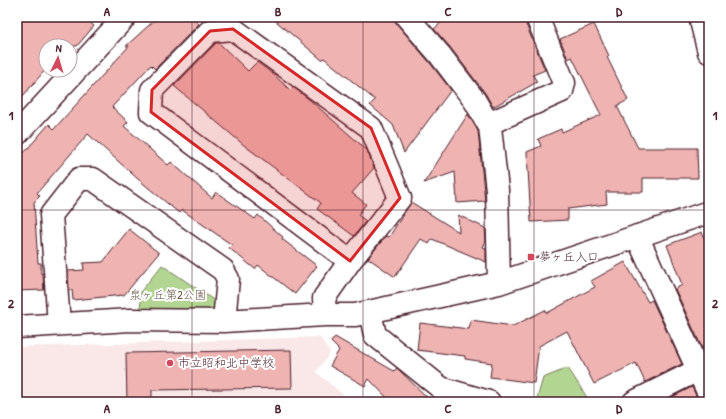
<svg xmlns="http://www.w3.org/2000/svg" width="726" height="419" viewBox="0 0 726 419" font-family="'Patrick Hand','Klee One',sans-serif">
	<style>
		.built { fill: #fae8e8 }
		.green { fill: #b2d691; stroke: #7e7a5e }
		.building { fill: #efb3b2; stroke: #4a1f2b }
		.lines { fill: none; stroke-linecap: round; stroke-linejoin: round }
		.minor-casing { stroke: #4a1f2b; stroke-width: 25 }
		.minor { stroke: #fff; stroke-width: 22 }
		.marked { fill: #d62828; fill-opacity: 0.2; stroke: #d62828; stroke-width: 3; stroke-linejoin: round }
		.grid { fill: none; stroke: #4a1f2b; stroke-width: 1; stroke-opacity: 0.55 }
		.poi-dot { fill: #d1495b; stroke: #fff; stroke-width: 1.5 }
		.labels { text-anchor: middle; stroke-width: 4; stroke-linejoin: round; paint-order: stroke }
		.poi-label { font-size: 12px; fill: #4a1f2b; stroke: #fff; text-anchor: start }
		.park-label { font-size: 12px; fill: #69564a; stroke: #fff }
		.neatline { fill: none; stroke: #4a1f2b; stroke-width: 1.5 }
		.grid-label { font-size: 13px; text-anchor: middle; font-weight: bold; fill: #4a1f2b }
	</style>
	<rect width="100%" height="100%" fill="#fff"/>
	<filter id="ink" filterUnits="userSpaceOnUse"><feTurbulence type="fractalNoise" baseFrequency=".025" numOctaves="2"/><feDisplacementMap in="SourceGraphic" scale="8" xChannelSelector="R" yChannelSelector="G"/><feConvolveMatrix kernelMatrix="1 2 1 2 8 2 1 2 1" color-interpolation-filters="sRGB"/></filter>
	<g filter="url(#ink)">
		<path class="built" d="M320 337 330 353 316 372 352 402H17V347Z"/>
		<path class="green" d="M162 265 215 301 211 316H140L141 291Z
			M568 368 590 402H536L543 378Z"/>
		<path class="building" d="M17 17H84L94 26 77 46H46V69L17 103Z
			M158 17H191L199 24 155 69 151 65 112 107 128 122 124 126 168 165 171 162 212 198 216 192 255 219 258 215 283 237 282 239 317 266 295 294 258 265 255 269 229 248 232 245 182 210 179 213 139 180 88 134 37 193 40 196 34 202 38 263H41V274L43 273 44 290 17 291V161L49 124 54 129 129 46H126Z
			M271 17H391L430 63 451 90 404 153 393 125 370 105 375 100 324 58 322 60Z
			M447 17H525V22L545 70 533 75 537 82 493 107 485 93 450 47 434 29Z
			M594 24 609 56 607 57 628 100 617 106 638 148H697L698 178H643V192H606L607 204 568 209V220L531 222 527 152 541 146 538 139 561 129 562 132 601 115 572 57 568 59 560 39Z
			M216 43H219L248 71 257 62 272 73 290 90 293 87 310 100 367 150 374 168 352 193 366 204 358 215 366 221 354 236 317 209 321 203 245 146 174 86Z
			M468 114 478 131 485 201 457 203 455 172 424 183Z
			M411 202 459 232 458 215 485 228 486 241 483 247 486 249V262L432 239 429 244 421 239 395 277 368 258 386 236 389 237Z
			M129 229 159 253 124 295 73 300 72 290H69L68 271 84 270 83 263 103 262Z
			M702 232 709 251V363L675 289 682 285 667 245Z
			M625 262 648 302 652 300 682 364 645 382 636 363 594 384 567 331 539 346 534 383 490 377 492 363 465 359V356L417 350 420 323 469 329 471 320 513 326 545 310 547 313 595 287 591 281Z
			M335 337 394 371 397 368 432 402H391L369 379 365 386 330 366 339 350 331 342Z
			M291 350 292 388 152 390V402H127L126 353Z
			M692 387 699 402H662Z"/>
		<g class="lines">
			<g class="minor-casing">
				<path id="minor" d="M407 17 440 55 475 101 490 127 497 190 499 283
					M700 17 709 52
					M488 124 562 91 564 83 537 17
					M17 134 125 17
					M637 236 709 394
					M370 312 375 335 441 388 489 402
					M325 315 324 298 350 261 400 198 371 128 233 29 210 31 152 90 151 112 350 261
					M59 324 51 215 79 179H93L223 270 228 279 224 321
					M17 327 130 320 224 321 325 315H355L499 283 709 212
					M634 402 698 370"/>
			</g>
			<use href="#minor" class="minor"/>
		</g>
	</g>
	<path class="marked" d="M233 29 371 128 400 198 350 261 151 112 152 90 210 31Z"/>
	<path class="grid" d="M192 17V402M363 17V402M534 17V402M17 210H709"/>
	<g class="poi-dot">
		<rect x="527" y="253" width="8" height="8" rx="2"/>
		<circle cx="170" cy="363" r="4"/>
	</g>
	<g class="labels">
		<g class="poi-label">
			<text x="539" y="261">夢ヶ丘入口</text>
			<text x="178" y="367">市立昭和北中学校</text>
		</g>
		<g class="park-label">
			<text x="168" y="299">泉ヶ丘第2公園</text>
		</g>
	</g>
	<rect width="726" height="419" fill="none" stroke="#fff" stroke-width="44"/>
	<g transform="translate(58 58) rotate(5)"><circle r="19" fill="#ffffff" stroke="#b7a5aa"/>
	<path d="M0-3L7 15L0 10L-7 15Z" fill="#d1495b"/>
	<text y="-6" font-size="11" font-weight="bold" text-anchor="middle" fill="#4a1f2b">N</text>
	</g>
	<rect x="22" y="22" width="682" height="375" class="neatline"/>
	<g class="grid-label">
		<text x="107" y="16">A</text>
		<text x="278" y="16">B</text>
		<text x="448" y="16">C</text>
		<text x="619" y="16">D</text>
		<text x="11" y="120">1</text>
		<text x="715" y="120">1</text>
		<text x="11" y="308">2</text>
		<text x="715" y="308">2</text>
		<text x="107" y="413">A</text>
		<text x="278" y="413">B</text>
		<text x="448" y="413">C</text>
		<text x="619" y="413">D</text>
	</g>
</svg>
